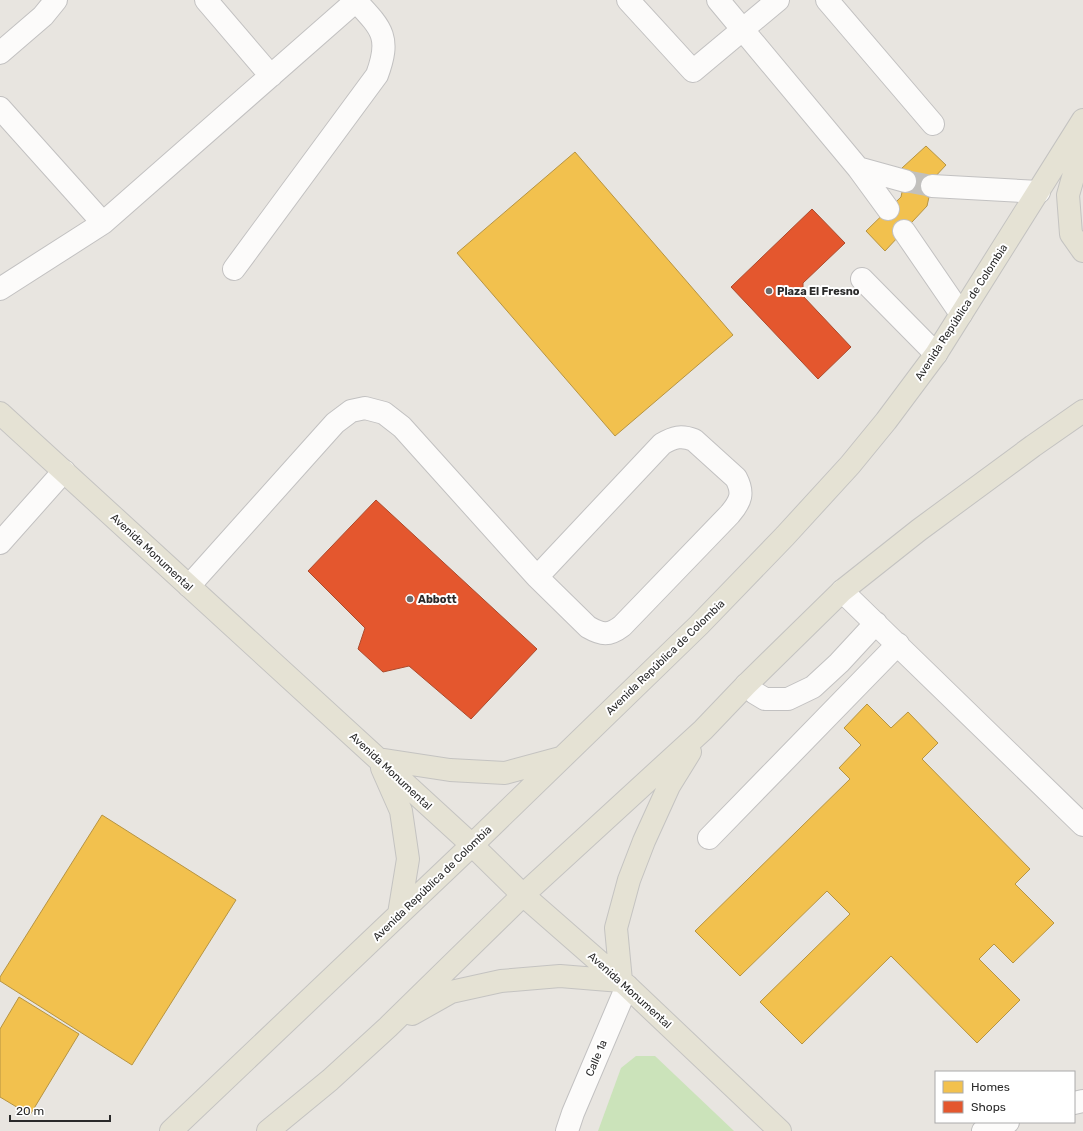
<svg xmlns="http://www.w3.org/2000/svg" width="1083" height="1131" viewBox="0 0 1083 1131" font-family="Rubik,sans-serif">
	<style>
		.green { fill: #cbe3ba }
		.homes { fill: #f2c14e; stroke: #b69443 }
		.shops { fill: #e4572e; stroke: #ac4a2d }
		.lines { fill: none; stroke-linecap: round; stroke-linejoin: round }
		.minor-tunnel { stroke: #c2c0bc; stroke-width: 22; stroke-dasharray: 22 11; stroke-linecap: butt }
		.minor-casing { stroke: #c2c1c1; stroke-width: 24 }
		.major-casing { stroke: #c4c3c1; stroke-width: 24 }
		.minor { stroke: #fcfbfa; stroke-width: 22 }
		.major { stroke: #e5e2d4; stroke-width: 22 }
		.poi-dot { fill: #6c6b6a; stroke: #fff; stroke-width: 1.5 }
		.labels { text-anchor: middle; stroke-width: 4; stroke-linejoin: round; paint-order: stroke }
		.poi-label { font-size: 11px; font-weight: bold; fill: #2a2a2a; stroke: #fff; text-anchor: start }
		.street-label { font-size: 11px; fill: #2a2a2a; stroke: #fff }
	</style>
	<rect width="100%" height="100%" fill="#e8e5e0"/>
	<path class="green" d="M636 1056H655L734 1131H598L621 1068Z"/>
	<path class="homes" d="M926 146 946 165 933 179 927 206 885 251 866 231 901 197 906 173 902 168Z
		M575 152 733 335 615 436 457 253Z
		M867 704 891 728 908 712 938 743 922 759 1030 869 1015 884 1054 923 1013 963 994 944 979 959 1020 1000 977 1043 891 956 802 1044 760 1002 850 914 827 891 740 976 695 931 850 779 839 768 861 745 844 728Z
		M102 815 236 900 132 1065 0 981V977Z
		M19 997 79 1034 30 1115 0 1097V1029Z"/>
	<path class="shops" d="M812 209 845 243 803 283V296L851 347 818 379 731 287Z
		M376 500 537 649 471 719 409 666 383 672 358 649 365 628 308 571Z"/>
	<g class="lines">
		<path class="minor-tunnel" d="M905 181 932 186"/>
		<g class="minor-casing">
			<path id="minor" d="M206 0 271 76
				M628 0 693 71 778 0
				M718 0 858 168 888 209
				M827 0 933 124
				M0 53 43 16 56 0
				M0 108 103 223
				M858 168 905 181
				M932 186 1039 192
				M904 231 961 314
				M234 269 377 75C391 37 382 29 356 1
				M862 279 936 354
				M0 289 103 223 357 0
				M0 543 64 471
				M189 586 335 423 351 411 365 408 384 413 402 427 537 577 588 627C602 635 609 636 622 626L730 514C741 501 744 493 736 478L694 440C681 435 674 437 662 444L537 577
				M842 591 1083 825
				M746 685 755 693 765 699H788L813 687 839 663 876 623
				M709 838 898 644
				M1074 1103 1083 1101
				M567 1131 573 1113 627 986
				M983 1131 1008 1122"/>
		</g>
		<g class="major-casing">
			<path id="major" d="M1083 142 1068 195 1071 234 1083 251
				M0 413 472 845 523 895 627 986 780 1131
				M378 759 450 770 505 773 560 758
				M382 768 401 811 408 859 399 914
				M412 1014 451 992 501 981 560 976 621 981 616 928 629 880 644 841 669 786 690 752
				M171 1131 472 845 699 625 785 536 850 465 886 421 936 354 1083 120
				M268 1131 330 1080 388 1027 523 895 703 730 746 685 842 591 919 530 1033 446 1083 411"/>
		</g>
		<use href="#minor" class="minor"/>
		<use href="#major" class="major"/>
	</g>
	<g class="poi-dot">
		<circle cx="769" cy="291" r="4"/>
		<circle cx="410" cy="599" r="4"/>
	</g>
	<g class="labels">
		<g class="poi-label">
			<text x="777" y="295">Plaza El Fresno</text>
			<text x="418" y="603">Abbott</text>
		</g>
		<g class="street-label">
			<text transform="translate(961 312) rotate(-57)" y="4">Avenida República de Colombia</text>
			<text transform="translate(152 552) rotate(43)" y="4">Avenida Monumental</text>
			<text transform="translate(665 657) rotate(-44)" y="4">Avenida República de Colombia</text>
			<text transform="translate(391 771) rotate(43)" y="4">Avenida Monumental</text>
			<text transform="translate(432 883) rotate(-44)" y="4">Avenida República de Colombia</text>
			<text transform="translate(630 990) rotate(42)" y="4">Avenida Monumental</text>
			<text transform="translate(596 1058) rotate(-67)" y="4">Calle 1a</text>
		</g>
	</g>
	<rect x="935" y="1071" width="140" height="52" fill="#ffffff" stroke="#aaaaaa"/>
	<rect x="943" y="1081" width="20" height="12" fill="#f2c14e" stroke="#aaaaaa"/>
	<text x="971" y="1091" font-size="12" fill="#2a2a2a">Homes</text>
	<rect x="943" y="1101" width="20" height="12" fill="#e4572e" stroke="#aaaaaa"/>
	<text x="971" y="1111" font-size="12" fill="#2a2a2a">Shops</text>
	<path d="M10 1115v6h100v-6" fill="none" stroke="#2a2a2a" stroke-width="2"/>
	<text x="16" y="1115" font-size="12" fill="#2a2a2a" stroke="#ffffff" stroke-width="3" paint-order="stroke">20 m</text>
</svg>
